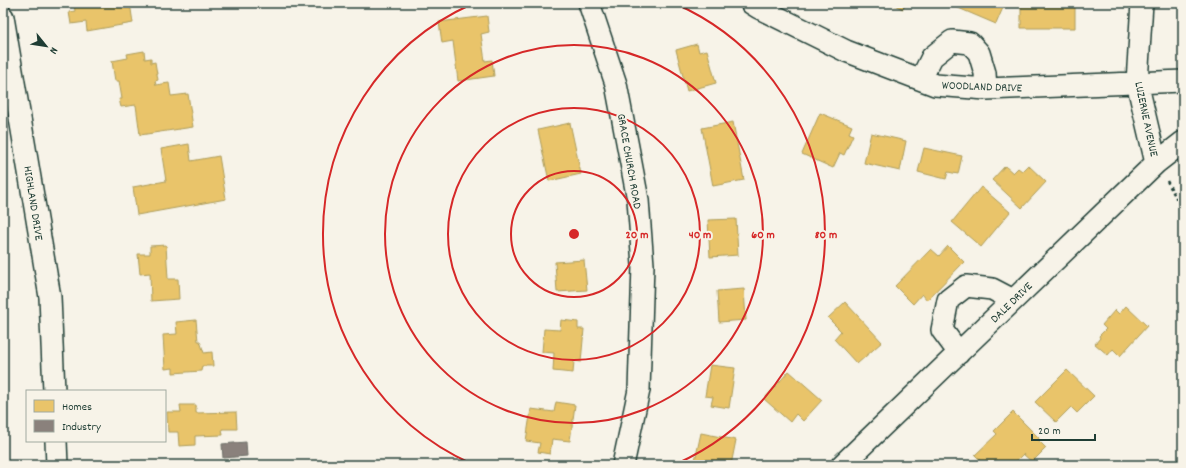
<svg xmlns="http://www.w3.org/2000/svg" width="1186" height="468" viewBox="0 0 1186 468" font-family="Dekko,sans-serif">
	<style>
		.homes { fill: #e9c46a; stroke: #ac9c5a }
		.industry { fill: #8a817c; stroke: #6a6d66 }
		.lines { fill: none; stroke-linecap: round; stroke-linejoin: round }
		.minor-casing { stroke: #1f3d34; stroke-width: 24 }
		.path { stroke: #1f3d34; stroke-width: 2.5; stroke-dasharray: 3 3; stroke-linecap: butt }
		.minor { stroke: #f7f3e8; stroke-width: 21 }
		.ring { fill: none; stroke: #d62828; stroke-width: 2 }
		.labels { text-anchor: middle; stroke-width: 4; stroke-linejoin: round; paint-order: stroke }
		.street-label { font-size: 12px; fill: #1f3d34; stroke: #f7f3e8 }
		.centre { fill: #d62828; stroke: #f7f3e8; stroke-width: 2 }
		.ring-label { font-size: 12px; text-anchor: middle; font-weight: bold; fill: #d62828; stroke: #f7f3e8; stroke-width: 4; stroke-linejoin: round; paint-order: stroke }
	</style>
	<rect width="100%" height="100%" fill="#f7f3e8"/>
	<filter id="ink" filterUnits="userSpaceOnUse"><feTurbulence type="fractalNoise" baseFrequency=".025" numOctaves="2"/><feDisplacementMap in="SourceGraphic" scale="8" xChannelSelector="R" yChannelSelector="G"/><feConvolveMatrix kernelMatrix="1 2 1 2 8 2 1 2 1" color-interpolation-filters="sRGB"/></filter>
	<g filter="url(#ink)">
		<path class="homes" d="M74 3H130L133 23 87 31 86 22 71 24 69 12 75 11Z
			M890 3H906L903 9Z
			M950 3H1005L996 24 949 4Z
			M1021 3H1075V28H1021Z
			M487 16 489 32 481 34 485 61 492 60 494 76 458 81 453 41 442 43 439 22Z
			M697 44 699 52 707 50 716 83 687 91 676 50Z
			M144 51 145 59 151 58V63L155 62 158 80 155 81 156 85 169 83 171 96 188 94 193 127 140 135 136 105 121 107 119 99H122L119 81H115L112 61 128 58 127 54Z
			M820 113 852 126 849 133 853 135 844 155 840 153 833 168 802 154Z
			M733 122 744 180 713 186 702 128Z
			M570 123 581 174 549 181 538 130Z
			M871 133 906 141 900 171 864 163Z
			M189 144 191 161 219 156 226 199 137 215 133 187 166 181 161 149Z
			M924 148 962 156 958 174 948 172 946 179 918 172Z
			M1028 165 1046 182 1022 208 992 180 1005 166 1013 173 1018 168 1022 171Z
			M981 187 1010 212 981 247 952 222Z
			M736 219 738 255 710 257 708 220Z
			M166 245 168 279H178L179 299 151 301 150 273 140 274 138 254H150V246Z
			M948 246 964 262 927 300 922 294 913 304 895 286 931 249 939 256Z
			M584 260 587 290 557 292 555 262Z
			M744 289 746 320 719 322 717 291Z
			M845 302 882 342 857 364 834 339 841 331 828 318Z
			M1126 306 1147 326 1120 356 1113 349 1108 355 1095 344 1100 338 1099 336 1106 329 1102 325 1115 310 1119 314Z
			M196 320 198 341H200L204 353 212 352 213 366H202L201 371 173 373V368L165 369 163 335 177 334 176 322Z
			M561 320 578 322V329H584L581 362 574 361 573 373 553 371 554 353 542 352 544 329 560 330Z
			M710 365 735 368 729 408 711 405 713 397 705 396Z
			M1067 370 1094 396 1077 413 1071 407 1056 422 1035 402Z
			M789 371 822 400 803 421 796 414 790 422 764 399Z
			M556 402 575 405 570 441 552 439 550 454 538 452 540 443 526 441 531 409 554 412Z
			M180 405H196V413L236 412 237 429H222L223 435 195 436V445L179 446 178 432H168L167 412H181Z
			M1013 412 1039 438 1038 440 1046 448 1032 462 1023 454 1012 465H985L975 455 997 434 994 431Z
			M701 433 736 440 731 465H694Z"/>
		<path class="industry" d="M246 442 247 456 223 458 222 444Z"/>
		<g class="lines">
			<g class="minor-casing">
				<path id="minor" d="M589 3 616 84 638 200 643 265 639 390 623 465
					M751 3 759 8 846 51 935 85 986 89 1183 81
					M1142 3 1137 82 1156 163
					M3 17 50 297 54 391
					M921 79 932 57 952 41 970 43 979 53 985 73 986 89
					M959 353 942 330 948 300 966 286 992 289 1013 300
					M56 441 57 465
					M842 465 1156 163 1183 142"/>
			</g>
			<path class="path" d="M1167 181 1183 211"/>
			<use href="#minor" class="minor"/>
		</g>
	</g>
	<g class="ring">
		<circle cx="574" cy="234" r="63"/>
		<circle cx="574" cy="234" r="126"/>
		<circle cx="574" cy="234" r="189"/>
		<path d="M472 464A252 252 0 0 1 472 4M676 4A252 252 0 0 1 676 464"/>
	</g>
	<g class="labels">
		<g class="street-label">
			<text transform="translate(982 86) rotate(2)" y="4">WOODLAND DRIVE</text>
			<text transform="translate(1147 119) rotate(78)" y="4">LUZERNE AVENUE</text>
			<text transform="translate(630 161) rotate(80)" y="4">GRACE CHURCH ROAD</text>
			<text transform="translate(34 203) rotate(81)" y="4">HIGHLAND DRIVE</text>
			<text transform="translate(1011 302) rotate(-44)" y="4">DALE DRIVE</text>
		</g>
	</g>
	<circle cx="574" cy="234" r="6" class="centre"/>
	<g class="ring-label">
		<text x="637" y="238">20 m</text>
		<text x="700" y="238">40 m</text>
		<text x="763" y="238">60 m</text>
		<text x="826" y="238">80 m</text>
	</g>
	<rect width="1186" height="468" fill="none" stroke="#f7f3e8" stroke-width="16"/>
	<rect x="8" y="8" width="1170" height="452" fill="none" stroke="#1f3d34" stroke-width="1.5" filter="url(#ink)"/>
	<rect x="26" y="390" width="140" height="52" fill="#f7f3e8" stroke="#a1aaa0"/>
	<rect x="34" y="400" width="20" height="12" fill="#e9c46a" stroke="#a1aaa0"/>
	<text x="62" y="410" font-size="12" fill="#1f3d34">Homes</text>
	<rect x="34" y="420" width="20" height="12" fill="#8a817c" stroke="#a1aaa0"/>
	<text x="62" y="430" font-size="12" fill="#1f3d34">Industry</text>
	<g transform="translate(46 46) rotate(120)" stroke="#f7f3e8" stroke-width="3" paint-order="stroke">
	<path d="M0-3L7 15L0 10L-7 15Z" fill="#1f3d34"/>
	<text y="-6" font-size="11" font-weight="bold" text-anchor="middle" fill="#1f3d34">N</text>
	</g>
	<path d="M1032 434v6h63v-6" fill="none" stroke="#1f3d34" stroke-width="2"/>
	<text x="1038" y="434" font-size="12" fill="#1f3d34" stroke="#f7f3e8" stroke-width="3" paint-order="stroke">20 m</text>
</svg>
